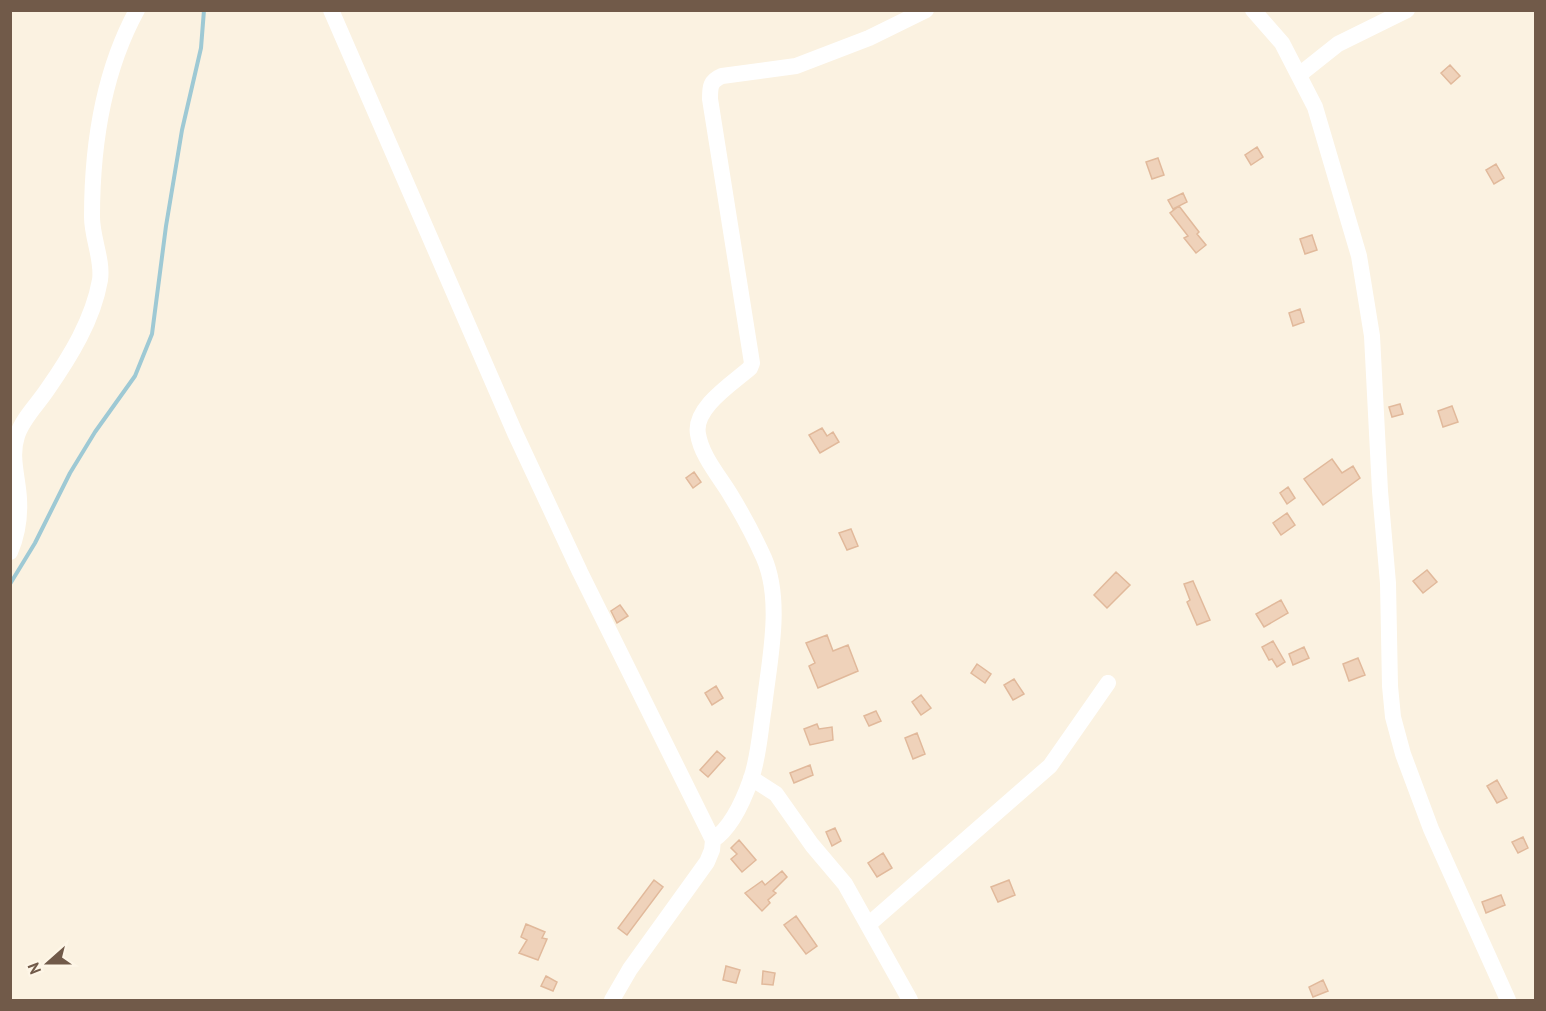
<svg xmlns="http://www.w3.org/2000/svg" width="1546" height="1011" viewBox="0 0 1546 1011" font-family="'PT Sans',sans-serif">
	<style>
		.lines { fill: none; stroke-linecap: round; stroke-linejoin: round }
		.stream { stroke: #9ec9d4; stroke-width: 4 }
		.building { fill: #efd2ba; stroke: #e1b99b; stroke-width: 1.5 }
		.minor { stroke: #fff; stroke-width: 16 }
	</style>
	<rect width="100%" height="100%" fill="#fbf2e1"/>
	<g class="lines">
		<path class="stream" d="M10 584 35 543 70 473 95 432 135 376 152 334 166 226 182 130 201 48 204 10"/>
	</g>
	<path class="building" d="M1450 65 1460 76 1451 84 1441 73Z
		M1257 147 1263 157 1251 165 1245 155Z
		M1158 158 1164 175 1152 179 1146 162Z
		M1496 164 1504 178 1494 184 1486 170Z
		M1183 193 1187 202 1173 209 1168 200Z
		M1179 206 1199 232 1197 234 1206 245 1196 253 1184 238 1188 236 1170 213Z
		M1312 235 1317 250 1305 254 1300 239Z
		M1300 309 1304 322 1293 326 1289 313Z
		M1400 404 1403 414 1392 417 1389 407Z
		M1452 406 1458 422 1443 427 1438 411Z
		M822 428 827 436 833 432 839 442 820 453 809 435Z
		M1332 459 1342 473 1353 466 1360 478 1323 505 1304 479Z
		M694 472 701 482 693 488 686 478Z
		M1288 487 1295 498 1287 504 1280 493Z
		M1287 513 1295 525 1281 535 1273 523Z
		M851 529 858 546 847 550 839 533Z
		M1427 570 1437 582 1423 593 1413 581Z
		M1116 572 1130 585 1107 608 1094 595Z
		M1193 581 1210 620 1197 625 1187 602 1190 600 1184 584Z
		M1281 600 1288 613 1264 627 1256 614Z
		M620 605 628 616 617 623 611 611Z
		M827 635 833 651 848 645 858 671 818 688 809 666 815 663 806 643Z
		M1273 641 1285 662 1277 667 1272 659 1269 660 1262 647Z
		M1304 647 1309 658 1293 665 1289 654Z
		M1358 658 1365 675 1349 681 1343 664Z
		M977 664 991 674 985 683 971 673Z
		M1014 679 1024 694 1013 700 1004 685Z
		M716 686 723 698 712 705 705 693Z
		M921 695 931 708 921 715 912 702Z
		M876 711 881 721 869 726 864 716Z
		M817 724 819 729 832 727 833 740 810 745 804 729Z
		M917 733 925 754 913 759 905 738Z
		M717 751 725 758 708 777 700 770Z
		M810 765 813 775 794 783 790 773Z
		M1497 780 1507 798 1497 803 1487 786Z
		M835 828 841 841 832 846 826 832Z
		M1523 837 1528 848 1518 853 1512 842Z
		M739 840 756 860 742 872 731 859 737 854 731 848Z
		M883 853 892 868 877 877 868 863Z
		M782 871 787 877 773 891 776 893 768 900 770 903 762 911 745 893 762 881 765 885Z
		M654 880 663 887 627 935 618 928Z
		M1009 880 1015 895 998 902 991 887Z
		M1501 895 1505 905 1486 913 1482 902Z
		M796 916 817 946 806 954 784 925Z
		M526 924 545 932 542 938 547 939 538 960 519 953 527 940 521 937Z
		M726 966 740 970 736 983 723 980Z
		M763 971 775 973 773 985 762 984Z
		M546 976 557 982 553 991 541 986Z
		M1323 980 1328 991 1313 997 1309 987Z"/>
	<g class="lines">
		<path class="minor" d="M331 10 515 433 580 572 713 840 712 850 707 862 630 969 612 1000
			M1253 10 1282 43 1315 107 1359 256 1372 336 1380 491 1388 583 1390 686 1393 717 1403 754 1431 829 1508 1000
			M1299 75 1338 44 1407 10
			M10 552C17 536 20 516 19 499 18 478 10 456 17 436 22 419 37 405 47 390 70 357 93 320 100 280 103 260 92 238 92 217 92 148 103 72 137 10
			M751 778 776 794 812 845 845 884 910 1000
			M713 840C731 828 744 799 751 779 759 756 760 731 764 707 769 662 783 602 764 558 755 538 741 512 730 494 719 476 701 455 698 434 693 408 733 383 750 368L752 363 710 99C710 87 710 81 722 76L796 66 869 38 926 10
			M868 925 1050 766 1108 683"/>
	</g>
	<rect width="1546" height="1011" fill="none" stroke="#715a49" stroke-width="24"/>
	<g transform="translate(48 963) rotate(249)" stroke="#fef6e7" stroke-width="4.5" paint-order="stroke">
	<path d="M0-4.5L10 22L0 15L-10 22Z" fill="#715a49"/>
	<text y="-9" font-size="16" font-weight="bold" text-anchor="middle" fill="#715a49">N</text>
	</g>
</svg>
